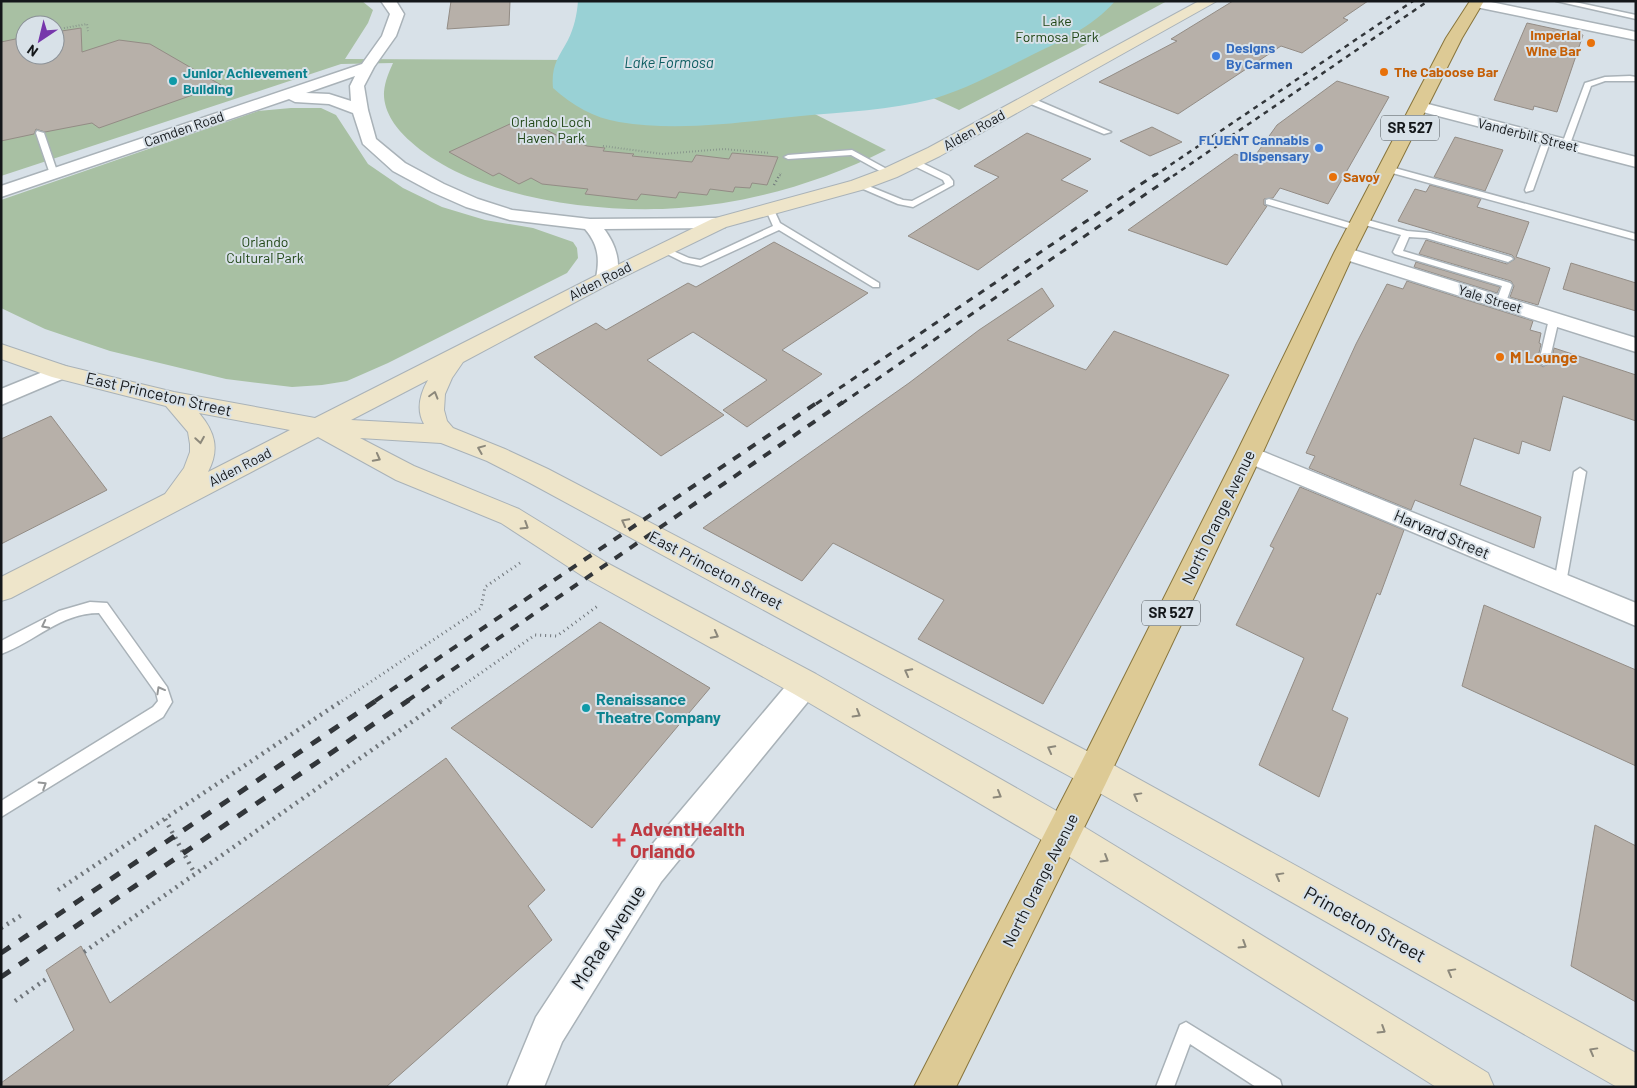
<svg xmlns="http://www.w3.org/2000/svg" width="1637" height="1088" viewBox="0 0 1637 1088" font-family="Barlow,sans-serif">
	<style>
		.green { fill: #a8c0a3; fill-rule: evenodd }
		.water { fill: #99d1d5 }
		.building { fill: #b7b0a9; stroke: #938c85 }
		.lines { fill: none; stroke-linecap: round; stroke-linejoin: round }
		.lane-casing { stroke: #a9b2b8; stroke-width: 3 }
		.street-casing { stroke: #a9b2b8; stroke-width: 3 }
		.secondary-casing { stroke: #a9b2b8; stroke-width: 2 }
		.primary-casing { stroke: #88753c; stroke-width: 2 }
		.path-far3 { stroke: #6f757a; stroke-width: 2; stroke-dasharray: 0.5 2.5; stroke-linecap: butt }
		.path-far2 { stroke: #6f757a; stroke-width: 2.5; stroke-dasharray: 1 3; stroke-linecap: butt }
		.path-far1 { stroke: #6f757a; stroke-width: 3; stroke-dasharray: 1 4; stroke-linecap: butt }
		.path { stroke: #6f757a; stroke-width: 4.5; stroke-dasharray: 2 5; stroke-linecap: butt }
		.lane { fill: #fff; fill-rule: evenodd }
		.street { fill: #fff; fill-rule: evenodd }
		.secondary { fill: #eee5ca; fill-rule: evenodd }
		.primary { fill: #ddca95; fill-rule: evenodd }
		.rail-far3 { stroke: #32363a; stroke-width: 2.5; stroke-dasharray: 5 5; stroke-linecap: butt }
		.rail-far2 { stroke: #32363a; stroke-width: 3; stroke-dasharray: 7 7; stroke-linecap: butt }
		.rail-far1 { stroke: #32363a; stroke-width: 4; stroke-dasharray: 9 9; stroke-linecap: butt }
		.rail { stroke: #32363a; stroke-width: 5; stroke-dasharray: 11 11; stroke-linecap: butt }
		.oneway { stroke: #8c887b }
		.oneway2 { stroke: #959798 }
		.food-dot { fill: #e8710a; stroke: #d8e1e8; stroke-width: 2 }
		.shop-dot { fill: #3f7fe0; stroke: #d8e1e8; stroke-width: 2 }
		.culture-dot { fill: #0f9aa8; stroke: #d8e1e8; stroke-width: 2 }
		.health-dot { fill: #e0444e; stroke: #d8e1e8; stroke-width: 2 }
		.labels { text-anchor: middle; stroke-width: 4; stroke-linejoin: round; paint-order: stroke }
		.far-park-label { font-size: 14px; fill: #204616; stroke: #d8e1e8 }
		.far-food-label { font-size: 14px; font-weight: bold; fill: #c56008; stroke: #d8e1e8; text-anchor: start }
		.far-shop-label { font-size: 14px; font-weight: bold; fill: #366cbe; stroke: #d8e1e8; text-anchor: start }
		.far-culture-label { font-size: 14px; font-weight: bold; fill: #0d838f; stroke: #d8e1e8; text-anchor: start }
		.far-street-label { font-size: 14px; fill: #14171a; stroke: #d8e1e8 }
		.far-water-label { font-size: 15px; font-style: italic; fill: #0e5e62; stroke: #d8e1e8 }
		.shield { fill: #d8e1e8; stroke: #4f5458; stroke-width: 1 }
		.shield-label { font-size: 15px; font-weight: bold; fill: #14171a }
		.food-label { font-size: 16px; font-weight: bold; fill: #c56008; stroke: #d8e1e8; text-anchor: start }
		.street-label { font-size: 16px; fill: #14171a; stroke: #d8e1e8 }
		.culture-label { font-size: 16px; font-weight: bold; fill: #0d838f; stroke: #d8e1e8; text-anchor: start }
		.near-health-label { font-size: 19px; font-weight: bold; fill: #be3a42; stroke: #d8e1e8; text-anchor: start }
		.near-street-label { font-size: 19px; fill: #14171a; stroke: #d8e1e8 }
	</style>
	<rect width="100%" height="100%" fill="#d8e1e8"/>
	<path class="green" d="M1 1H362L373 10 368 23 345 59 585 60 791 102 886 150C822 182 751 203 679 208 597 214 472 198 410 141 396 129 383 111 384 92 385 81 389 72 393 63L341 64 1 176ZM25 25H55V55H25Z
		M1046 1H1167L1076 50 959 110 894 80Z
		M291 108H321L336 115 368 164 403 188 442 207 485 220 533 228 573 242 577 248 578 258 567 273 388 363 347 381 322 385 292 387 226 379 110 351 45 329 1 308V200L258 111Z"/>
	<path class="water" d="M578 1H1115C1092 28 1058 42 1026 58 996 73 966 89 933 99 890 110 844 112 801 116 742 122 679 132 619 122 594 118 572 105 553 88 551 66 558 58 568 40 574 28 577 15 578 1Z"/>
	<path class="building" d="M451 1H510L509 25 447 29Z
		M1233 1H1368L1343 18 1348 20 1302 53 1281 46 1178 114 1099 82 1177 41 1171 39Z
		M1527 23 1583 35 1557 112 1534 106 1533 110 1494 100Z
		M81 28 82 52 119 40 150 44 221 85 99 128 92 123 45 132 36 129 34 134 1 141V42L25 37V55H55V32Z
		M1337 81 1389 97 1328 204 1280 188 1273 198 1264 199V205L1267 206 1227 265 1128 230 1235 154 1252 160 1277 125Z
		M523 118 568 141 571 139 587 146 605 148 603 151 634 154 632 156 692 162 696 155 729 159 732 153 778 157 767 185 752 183 750 188 735 187 733 192 710 189 707 195 679 192 676 198 641 194 637 200 585 194 588 189 542 184 531 178 519 184 499 173 493 176 449 152Z
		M1152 127 1182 142 1150 156 1120 141Z
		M1027 133 1091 159 1061 180 1088 191 978 270 908 236 999 177 974 166Z
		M1455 137 1503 150 1485 191 1434 177Z
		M1430 185 1481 199 1477 207 1529 222 1516 257 1550 268 1538 305 1510 297 1514 286 1511 281 1419 254 1426 240 1507 264 1515 259 1512 255 1398 221 1415 189 1426 192Z
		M774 242 868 293 782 350 822 374 747 427 723 410 767 380 693 332 647 360 724 415 661 456 534 357 596 323 606 330 688 283 696 287Z
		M1416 262 1500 287 1497 293 1414 267Z
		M1571 263 1636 283V311L1563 289Z
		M1407 281 1533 321 1530 330 1541 333 1539 343 1541 344 1537 362 1543 367 1551 362 1554 348 1636 375V421L1563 396 1550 451 1522 441 1519 454 1474 438 1460 485 1541 517 1534 548 1415 500 1411 510 1309 468 1315 456 1306 453 1356 344 1387 284 1403 289Z
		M1042 288 1054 306 1007 340 1086 370 1114 331 1229 375 1043 704 918 639 944 600 833 543 802 581 703 528 909 383 979 330Z
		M51 416 107 490 1 544V439Z
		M1300 487 1404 530 1380 595 1377 593 1332 710 1348 718 1319 797 1259 765 1304 658 1236 625 1274 548 1270 546Z
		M1484 605 1636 670V766L1462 686Z
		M600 622 710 688 592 828 451 728Z
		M446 758 545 890 528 906 552 940 386 1087H1V1083L74 1030 46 970 81 946 110 1003Z
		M1595 825 1636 846V1002L1571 966Z"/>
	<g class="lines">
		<g class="lane-casing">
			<path id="lane" d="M1556 1H1570L1636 15V19Z
				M1630 76 1636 77V81H1605L1591 86 1570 144 1563 146 1562 144 1585 83 1605 77Z
				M1026 98H1032L1111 132 1104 134 1026 102Z
				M37 131 44 133 58 174 57 176 50 174 36 133Z
				M1544 137 1551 139 1533 190 1526 192 1525 190Z
				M852 150 894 173 887 175 851 155 788 159 784 157 788 155Z
				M910 160H916L949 176 953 181V185L913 207 898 204 854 185 861 183 903 200 912 201 945 184 943 180 910 164Z
				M1385 167H1391L1636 234V240L1385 171Z
				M1269 199 1360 226 1361 228 1357 231 1354 230 1266 204V200Z
				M770 207 774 210 780 223 879 283V287H873L779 230 701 266 683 262 659 250 664 247 689 258 700 260 773 226 766 210Z
				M1361 218 1407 231 1430 233 1511 257 1513 259 1508 262 1426 238 1409 237 1403 251 1510 283 1512 285 1506 302 1501 305 1496 302 1502 286 1395 254 1393 252 1401 235 1358 223V219Z
				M1554 316 1559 319 1549 362 1544 365 1539 362 1549 319Z
				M1580 468 1586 472 1566 583 1565 587 1560 588 1555 587 1554 583 1574 472Z
				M90 602 107 603 167 687 172 702 163 717 1 817V801L153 707 158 701 156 693 99 613C60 613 35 642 1 654V641L59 611Z
				M1186 1022 1280 1080 1282 1087H1256L1190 1044 1174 1087H1156L1180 1025Z"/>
		</g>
		<g class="street-casing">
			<path id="street" d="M381 1H396L404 14 396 36 374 67 364 86 368 110 376 139 405 163 444 184 478 199 512 210 590 219 719 218 725 219 728 223 725 227 719 228 604 229C615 243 624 266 613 282L606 284 599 282 596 278C600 258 598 244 585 229L510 220 466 207 432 192 393 171 363 144 353 113 329 104 295 102 289 99 1 197V186L362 64 382 36 390 14ZM355 76 350 86 351 101 329 94 306 93Z
				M1471 1H1486L1636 32V40L1476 7 1471 6Z
				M1420 102 1636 157V167L1415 110 1412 107 1415 104Z
				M1344 247 1636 338V352L1337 257 1335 253 1337 249Z
				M60 365 67 367 71 372 67 377 1 405V389Z
				M1249 446 1636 603V626L1241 460 1238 454 1241 448Z
				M805 672 815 675 819 684 815 693 661 882 562 1042 544 1087H507L536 1017 639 860 795 675Z"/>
		</g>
		<g class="secondary-casing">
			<path id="secondary" d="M1199 1H1217L940 156 897 177 865 189 726 227 613 282 463 362 452 378 445 394 444 410 447 421 453 428 505 449 548 469 1106 761 1636 1053V1087H1617L1082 783 530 483 487 461 441 443 360 438 414 466 519 509 607 563 816 674 1076 822 1488 1073 1494 1087H1436L1052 846 794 694 587 579 501 523 396 480 318 437 11 598 1 601V577L165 494 184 468 190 452V444L188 432 166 406 52 377 1 359V344L66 366 174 392 315 418 599 274 712 219 851 181 883 169 928 148ZM428 380C420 394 416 410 424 424L351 420ZM199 413 290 430 208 472C220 449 215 432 199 413Z"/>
		</g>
		<g class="primary-casing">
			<path id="primary" d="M1470 1H1484L1462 38 1354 253 1262 454 1106 783 956 1087H914L1082 761 1236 454 1334 253 1446 38Z"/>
		</g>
		<path class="path-far3" d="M64 28 87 24 88 31
			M603 146 663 154 724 149 770 153
			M780 176 781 173"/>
		<path class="path-far2" d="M774 185 780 174"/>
		<path class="path-far1" d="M342 701 481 608 485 587 523 561
			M441 701 535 635 557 636 599 605"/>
		<path class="path" d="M165 819 195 874
			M58 890 343 700
			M1 928 22 915
			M84 952 443 700
			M15 1001 49 977"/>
		<use href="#lane" class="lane"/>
		<use href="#street" class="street"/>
		<use href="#secondary" class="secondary"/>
		<use href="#primary" class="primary"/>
		<path class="rail-far3" d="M1154 176 1413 1
			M1173 176 1428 1"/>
		<path class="rail-far2" d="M816 404 1156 174
			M841 404 1175 174"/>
		<path class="rail-far1" d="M375 701 818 402
			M407 701 843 402"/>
		<path class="rail" d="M1 953 377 700
			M1 977 409 700"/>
	</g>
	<defs><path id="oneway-chevron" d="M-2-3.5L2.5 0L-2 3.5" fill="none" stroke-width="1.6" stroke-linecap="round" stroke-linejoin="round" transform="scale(1.25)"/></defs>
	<g class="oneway">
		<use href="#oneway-chevron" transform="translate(434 395) rotate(-74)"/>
		<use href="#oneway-chevron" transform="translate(200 440) rotate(81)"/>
		<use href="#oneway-chevron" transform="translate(481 449) rotate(-158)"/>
		<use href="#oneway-chevron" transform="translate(377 458) rotate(28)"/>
		<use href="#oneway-chevron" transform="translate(625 522) rotate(-152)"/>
		<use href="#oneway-chevron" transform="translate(525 526) rotate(32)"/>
		<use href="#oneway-chevron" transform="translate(715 635) rotate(28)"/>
		<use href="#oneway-chevron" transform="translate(908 672) rotate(-152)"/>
		<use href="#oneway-chevron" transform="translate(857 714) rotate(30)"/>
		<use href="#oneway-chevron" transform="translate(1051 749) rotate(-152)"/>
		<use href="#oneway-chevron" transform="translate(998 795) rotate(30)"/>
		<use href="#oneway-chevron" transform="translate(1137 796) rotate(-151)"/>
		<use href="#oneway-chevron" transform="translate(1105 859) rotate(31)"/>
		<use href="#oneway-chevron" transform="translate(1279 876) rotate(-151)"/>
		<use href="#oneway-chevron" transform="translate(1243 945) rotate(32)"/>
		<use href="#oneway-chevron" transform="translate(1451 972) rotate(-151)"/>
		<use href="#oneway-chevron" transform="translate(1382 1030) rotate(32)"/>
		<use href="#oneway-chevron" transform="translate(1593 1051) rotate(-151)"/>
	</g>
	<g class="oneway2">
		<use href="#oneway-chevron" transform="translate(45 625) rotate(153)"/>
		<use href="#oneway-chevron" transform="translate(160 690) rotate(-119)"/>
		<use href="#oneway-chevron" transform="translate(43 785) rotate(-32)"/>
	</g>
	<g class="food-dot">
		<circle cx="1591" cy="43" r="5"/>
		<circle cx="1384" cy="72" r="5"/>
		<circle cx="1333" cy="177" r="5"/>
		<circle cx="1500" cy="357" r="5"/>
	</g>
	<g class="shop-dot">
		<circle cx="1216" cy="56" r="5"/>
		<circle cx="1319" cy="148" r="5"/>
	</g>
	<g class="culture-dot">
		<circle cx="173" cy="81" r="5"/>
		<circle cx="586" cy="708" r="5"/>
	</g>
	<path class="health-dot" d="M616.5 832.5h5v5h5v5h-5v5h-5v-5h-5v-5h5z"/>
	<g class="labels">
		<g class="far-park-label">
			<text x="1057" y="26">Lake<tspan x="1057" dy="16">Formosa Park</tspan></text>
			<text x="551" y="127">Orlando Loch<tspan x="551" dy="16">Haven Park</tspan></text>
			<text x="265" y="247">Orlando<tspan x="265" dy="16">Cultural Park</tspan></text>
		</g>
		<g class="far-food-label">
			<text x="1581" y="40" text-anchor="end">Imperial<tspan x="1581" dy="16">Wine Bar</tspan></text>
			<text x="1394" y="77">The Caboose Bar</text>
			<text x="1343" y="182">Savoy</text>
		</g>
		<g class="far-shop-label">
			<text x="1226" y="53">Designs<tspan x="1226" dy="16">By Carmen</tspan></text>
			<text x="1309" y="145" text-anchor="end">FLUENT Cannabis<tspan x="1309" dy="16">Dispensary</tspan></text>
		</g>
		<g class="far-culture-label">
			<text x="183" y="78">Junior Achievement<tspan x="183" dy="16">Building</tspan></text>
		</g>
		<g class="far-street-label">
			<text transform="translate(184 129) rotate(-19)" y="5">Camden Road</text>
			<text transform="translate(974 130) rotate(-29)" y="5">Alden Road</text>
			<text transform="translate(1528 135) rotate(14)" y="5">Vanderbilt Street</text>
			<text transform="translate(600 281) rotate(-27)" y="5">Alden Road</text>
			<text transform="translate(1490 299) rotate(17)" y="5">Yale Street</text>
			<text transform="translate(240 467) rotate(-27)" y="5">Alden Road</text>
		</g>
		<g class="far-water-label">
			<text x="669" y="68">Lake Formosa</text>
		</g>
		<g class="shield">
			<rect x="1381" y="115.5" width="58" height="25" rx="4"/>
			<rect x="1142" y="600.5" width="58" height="25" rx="4"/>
		</g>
		<g class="shield-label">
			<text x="1410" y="133">SR 527</text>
			<text x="1171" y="618">SR 527</text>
		</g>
		<g class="food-label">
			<text x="1510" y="363">M Lounge</text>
		</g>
		<g class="street-label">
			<text transform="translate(159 394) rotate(13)" y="6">East Princeton Street</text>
			<text transform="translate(1218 517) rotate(-64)" y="6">North Orange Avenue</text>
			<text transform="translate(1442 534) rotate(23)" y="6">Harvard Street</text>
			<text transform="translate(716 570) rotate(28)" y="6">East Princeton Street</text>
			<text transform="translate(1040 880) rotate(-63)" y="6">North Orange Avenue</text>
		</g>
		<g class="culture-label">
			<text x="596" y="705">Renaissance<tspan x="596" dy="18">Theatre Company</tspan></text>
		</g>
		<g class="near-health-label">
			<text x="630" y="836">AdventHealth<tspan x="630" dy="22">Orlando</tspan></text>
		</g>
		<g class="near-street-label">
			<text transform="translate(1365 924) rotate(29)" y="7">Princeton Street</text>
			<text transform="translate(608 937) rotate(-57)" y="7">McRae Avenue</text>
		</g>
	</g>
	<rect width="1637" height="1088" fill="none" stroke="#14171a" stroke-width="5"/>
	<g transform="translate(40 40) rotate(215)"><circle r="24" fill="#d8e1e8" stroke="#8a9096"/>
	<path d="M0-4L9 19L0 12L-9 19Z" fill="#7636ab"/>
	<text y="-8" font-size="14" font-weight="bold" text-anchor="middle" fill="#14171a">N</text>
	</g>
</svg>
